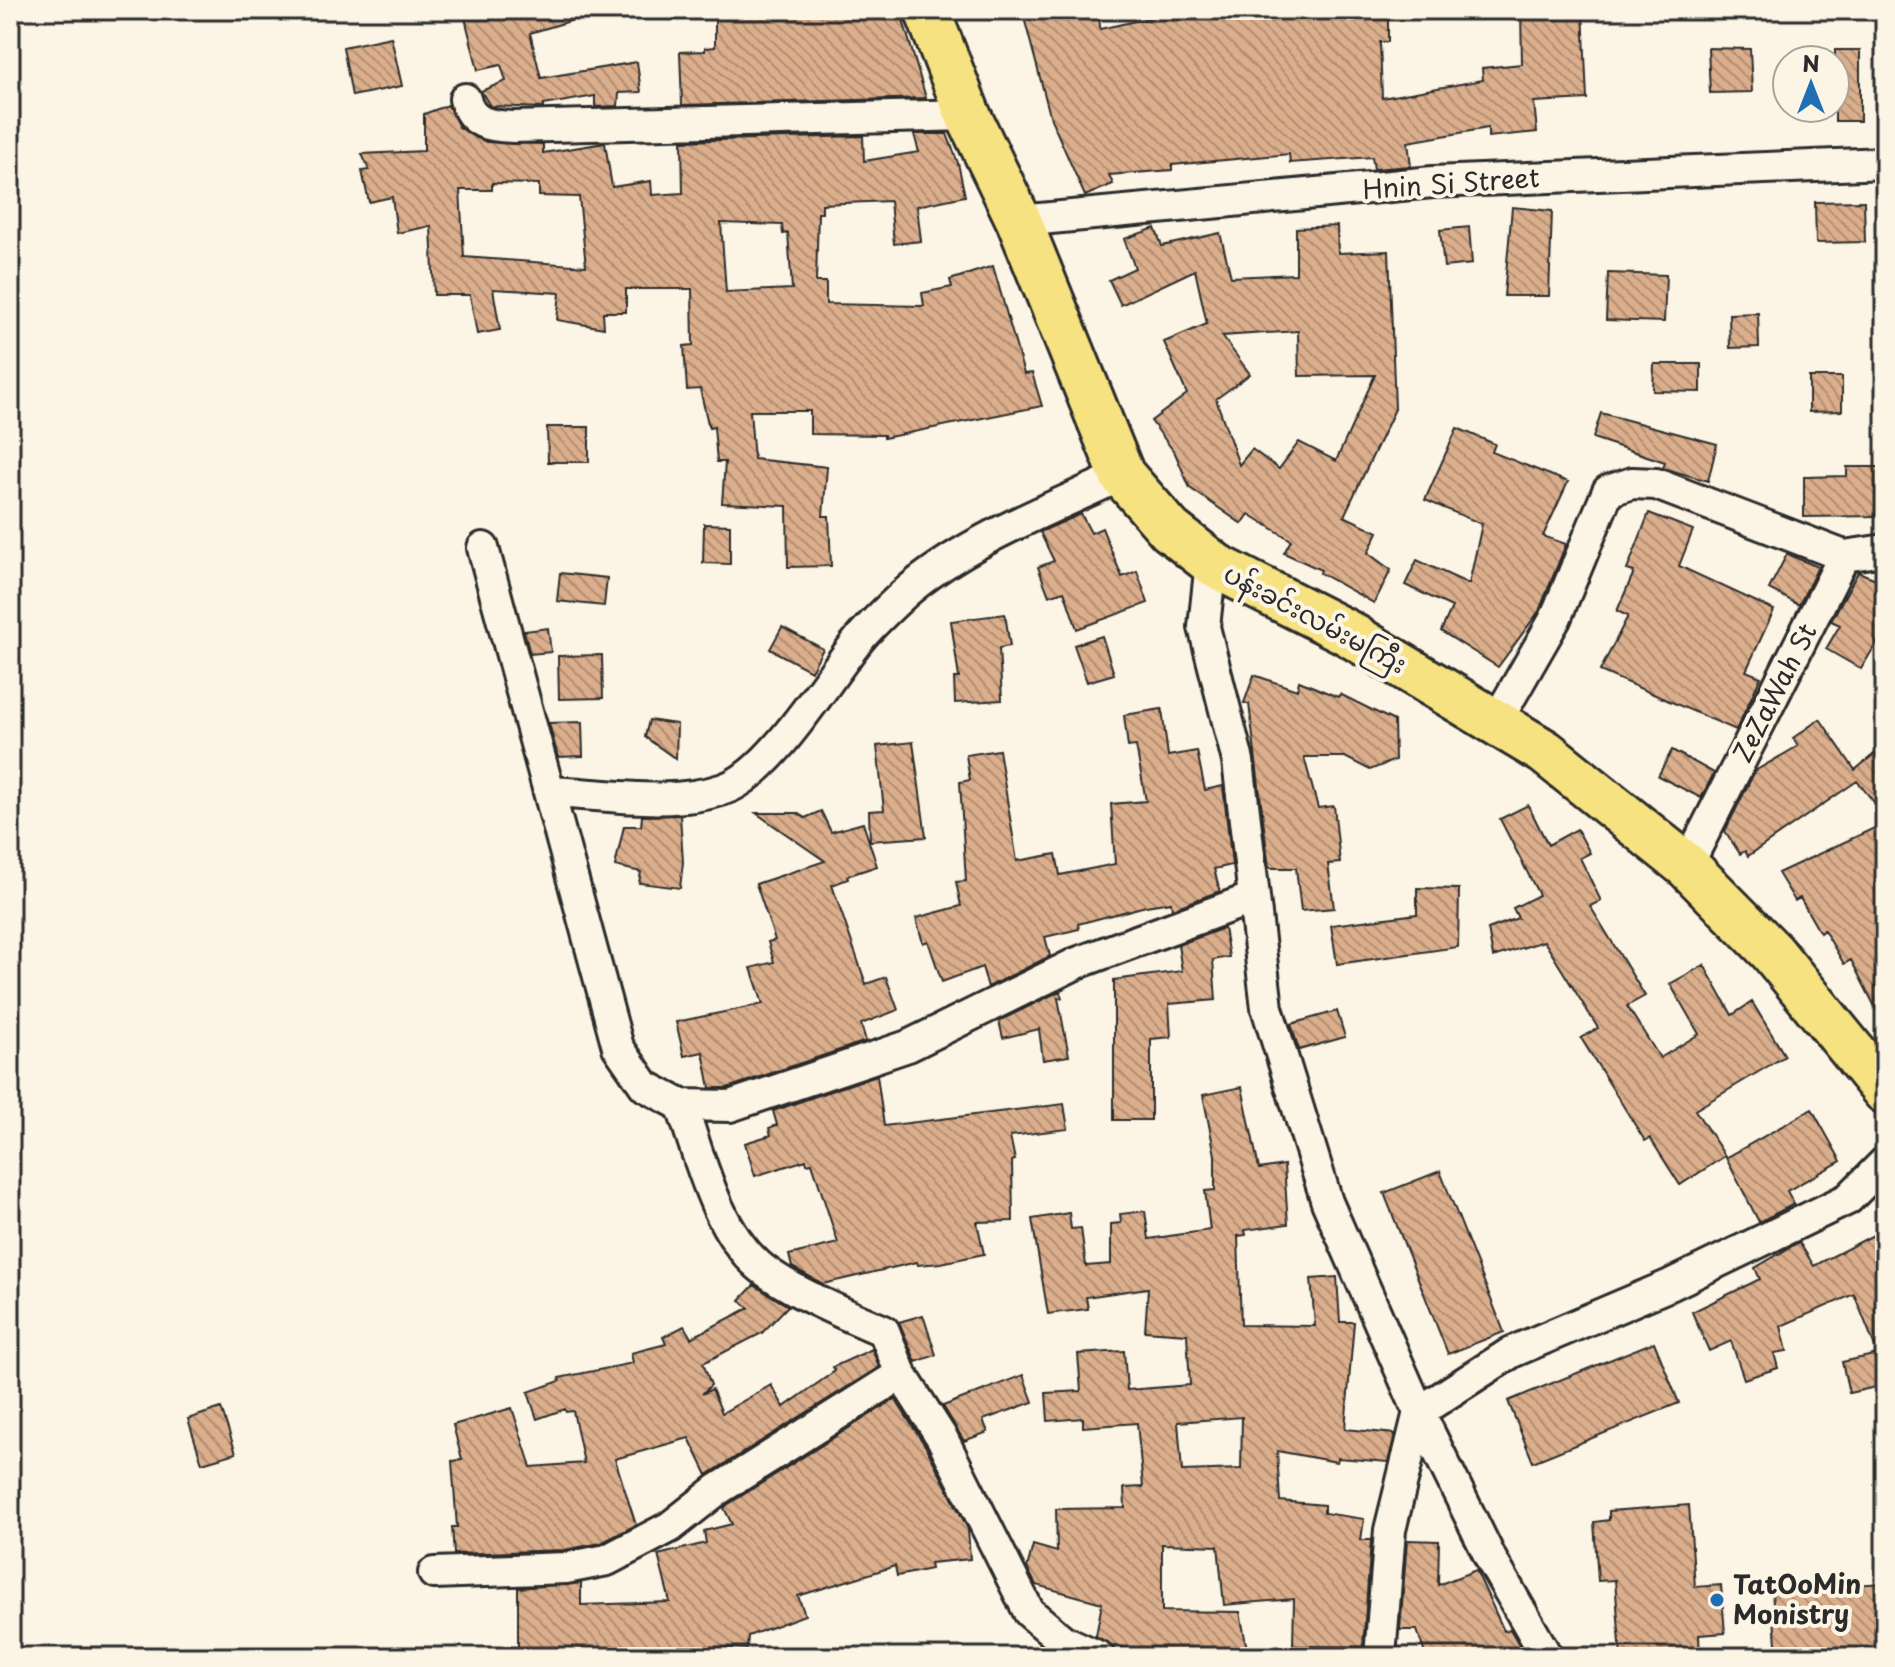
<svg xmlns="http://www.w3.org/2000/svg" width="1895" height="1667" viewBox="0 0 1895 1667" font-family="'Playpen Sans','Noto Sans Myanmar',sans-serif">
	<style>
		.building { fill: url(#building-back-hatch); stroke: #2b2b2b; stroke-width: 2; fill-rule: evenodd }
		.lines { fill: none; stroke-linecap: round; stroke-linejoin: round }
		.street-casing { stroke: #2b2b2b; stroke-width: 36 }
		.primary-casing { stroke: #2b2b2b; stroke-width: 50 }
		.street { stroke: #fcf5e5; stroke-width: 30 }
		.primary { stroke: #f7e281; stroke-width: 44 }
		.poi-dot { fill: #1f6fb2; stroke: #fcf5e5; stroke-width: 3 }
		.labels { text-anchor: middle; stroke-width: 8; stroke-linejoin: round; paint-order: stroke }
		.street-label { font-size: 26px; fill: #2b2b2b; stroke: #fcf5e5 }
		.poi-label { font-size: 26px; font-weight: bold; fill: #2b2b2b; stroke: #fcf5e5; text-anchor: start }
	</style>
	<defs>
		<pattern id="building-back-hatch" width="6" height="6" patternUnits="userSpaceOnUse" patternTransform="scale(2)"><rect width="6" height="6" fill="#dbae8c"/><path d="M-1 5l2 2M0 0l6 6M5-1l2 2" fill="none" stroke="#b28e73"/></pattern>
	</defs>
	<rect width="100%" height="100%" fill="#fcf5e5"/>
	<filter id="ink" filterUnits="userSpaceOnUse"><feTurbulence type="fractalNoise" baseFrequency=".0125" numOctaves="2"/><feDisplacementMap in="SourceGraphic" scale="16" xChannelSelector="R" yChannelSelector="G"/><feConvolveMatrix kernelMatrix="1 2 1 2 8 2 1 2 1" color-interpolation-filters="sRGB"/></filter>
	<g filter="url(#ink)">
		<path class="building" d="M463 10H586L587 16 530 33 541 78 637 62 641 92 619 93 618 106 595 107V96L543 105V108L490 106 481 91 506 81 501 65 478 70Z
			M715 10H900L926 98 682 105 680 52 705 51V48L715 47Z
			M1022 10H1099L1100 29 1158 16V10H1388V42H1380L1382 98 1483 80 1482 68 1522 64 1521 10H1583L1587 99 1534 102 1537 132 1488 137V128L1408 142 1411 166 1374 169 1372 157 1290 163 1289 154 1172 165V170L1109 175 1113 184 1085 196 1051 119Z
			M391 37 402 86 352 96 343 47Z
			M1708 48 1750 49 1752 92 1710 93Z
			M1835 50H1860V121H1835Z
			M448 105 459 127 486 142 543 144V153L605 143 612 187 651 181 652 195 683 193 682 141 863 136 864 161 919 152 914 134H947L958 163 965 196 917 206 921 241 894 244 890 201 822 204V213H818L816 282H826V304L924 306 922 293 952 287 950 280 993 266 1024 374 1032 373 1042 406 884 438V435L810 434V411H750L754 459 827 467 823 516H829L831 566 788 567 787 506 722 503 725 462H717L714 427 709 428 700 389 687 390 684 346 693 345 692 289H626V312H603L604 328 557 320 560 293 493 289 500 330 477 334 470 295H434L431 226 397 233 392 197 369 202 362 171 369 170 362 154 424 151V114ZM492 183 539 184V196L579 197 586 266 464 257 460 190H492ZM721 223 782 225 783 234 788 233 792 289 726 292Z
			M1864 201 1865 242 1816 243 1815 202Z
			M1512 207 1552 211 1549 296H1504Z
			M1337 226 1338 253 1389 251 1395 409 1344 516 1378 532 1368 553 1391 570 1374 603 1320 573 1321 570 1284 553 1291 540 1249 514 1242 524 1190 488 1175 453 1151 421 1187 394 1164 342 1207 324 1195 270 1121 305 1109 280 1135 268 1124 239 1155 228 1162 246 1220 233 1231 277 1296 274V228ZM1298 331 1299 376 1375 375 1336 461 1299 442 1279 469 1252 449 1239 465 1216 399 1250 374 1222 336Z
			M1469 227 1472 264 1444 267 1440 230Z
			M1608 273 1666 275 1664 322 1606 320Z
			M1758 313 1759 347 1730 348 1729 314Z
			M1654 364H1701V392L1653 391Z
			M1809 377H1842V411L1809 412Z
			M1601 413 1717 444 1708 481 1673 471 1663 468 1665 462 1593 438Z
			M547 427H589V462H548Z
			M1457 428 1495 444 1492 452 1568 482 1543 536 1566 544 1539 611 1498 667 1441 631 1452 607 1405 585 1417 560 1469 584 1482 524 1425 500Z
			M1847 467H1879V516L1804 517V477L1847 476Z
			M1649 513 1693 530 1679 566 1774 610 1746 671 1761 677 1736 730 1600 671 1628 616 1617 611 1634 572 1627 570Z
			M1081 514 1091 533 1102 528 1122 577 1137 571 1148 603 1077 629 1064 591 1049 596 1038 567 1054 561 1040 532Z
			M704 524 730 525V564L703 563Z
			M1787 554 1818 567 1799 605 1769 589Z
			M1858 572 1879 580V639L1861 669 1826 649 1840 625 1831 621Z
			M560 573 607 578 604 606 557 601Z
			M1005 614 1010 646 999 648 1002 700 955 703 954 678H959L951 621Z
			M782 627 823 649 811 671 770 649Z
			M548 628 551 652 530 654 524 631Z
			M1102 636 1114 674 1087 682 1074 645Z
			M602 655 603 698 559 699 558 656Z
			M1254 675 1297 690 1299 681 1338 697 1340 694 1394 721 1395 760 1370 770 1345 757H1304L1318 808 1334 806 1340 863 1328 864 1334 908 1301 911 1296 868H1269L1249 704 1244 703Z
			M1162 709 1168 756 1197 751 1205 790 1223 786 1232 865 1214 869 1220 891 1172 909 1171 902 1146 906 1078 924 1079 929 1045 937 1050 956 988 987 982 967 942 982 928 941 923 943 916 918 961 906 956 882 966 881 960 782 970 780 966 755 999 750 1017 861 1056 854 1060 875 1115 864 1111 804 1146 801 1136 746 1128 747 1124 715Z
			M1820 719 1855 770 1885 745V816L1857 781 1748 856 1745 851 1740 854 1725 831 1755 771 1798 746 1793 738Z
			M649 720 677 724 676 759 645 737Z
			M582 722 583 756 558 757 549 723Z
			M913 742 926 837 870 841 869 811 884 810 877 746Z
			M1672 750 1714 773 1701 798 1658 776Z
			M1528 805 1548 845 1577 829 1590 853 1580 858 1601 901 1590 906 1645 996 1627 1006 1660 1058 1699 1034 1670 984 1704 965 1732 1015 1752 1002 1785 1056 1695 1110 1725 1156 1680 1185 1650 1138 1645 1141 1581 1038 1598 1028 1544 941 1493 957 1488 929 1518 918 1513 908 1539 895 1500 819Z
			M821 811 831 832 863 823 877 866 847 876 848 879 832 885 866 984 886 977 898 1010 861 1024 866 1041 727 1088H710L703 1052 684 1056 676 1022 763 1004 751 968 774 962 768 942 775 940 756 884 825 861 756 813H797L805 818Z
			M680 815 683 862 680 888 639 883 641 872 615 866 624 826H641L642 816Z
			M1885 823V1026L1851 960 1844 964 1824 930 1820 933 1800 898 1795 901 1778 873Z
			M1417 888 1459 889 1458 947 1337 964 1331 925 1417 914Z
			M1224 928 1229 957 1213 960 1216 1000 1169 1004 1171 1037 1151 1039V1120H1114V980L1182 971 1178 945Z
			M1060 991 1062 998H1058L1069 1056 1043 1060 1039 1029 1003 1038 999 1021Z
			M1337 1011 1345 1037 1299 1050 1291 1024Z
			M877 1075 884 1126 1064 1104 1068 1129 1010 1136 1015 1160 1012 1161 1013 1221 977 1222 984 1254 941 1263 918 1265 917 1262 823 1284 792 1267 789 1255 838 1243 812 1163 807 1164 806 1160 755 1176 745 1143 771 1135 769 1128 777 1125 773 1111Z
			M1242 1087 1259 1169 1284 1165 1288 1224 1245 1230 1246 1235 1238 1236 1241 1325 1315 1326 1311 1279 1337 1277 1340 1322H1354L1345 1429 1395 1434 1388 1462 1338 1458 1337 1462 1277 1451 1280 1501 1324 1505V1513L1364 1519 1361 1540H1371L1363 1647 1293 1646 1294 1599 1224 1605 1218 1546 1162 1544V1611L1240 1612 1247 1649 1207 1656H1163L1112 1645 1096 1636 1102 1603 1036 1585 1027 1568 1033 1545 1057 1552 1056 1509 1125 1508 1124 1488 1143 1487 1137 1423 1083 1427V1418L1048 1421 1046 1393 1081 1391 1078 1354 1124 1351 1127 1390 1190 1385 1187 1334 1145 1331 1148 1288 1086 1297 1088 1309 1048 1314 1032 1219 1069 1213 1071 1229 1081 1228 1086 1266 1111 1264V1224L1121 1223 1120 1214 1145 1211 1149 1239 1210 1230 1205 1191 1215 1190V1155L1203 1095ZM1242 1417 1241 1469 1182 1471 1178 1422Z
			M1812 1109 1841 1161 1787 1191 1794 1204 1759 1222 1726 1158Z
			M1440 1171 1504 1332 1448 1354 1384 1193Z
			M1885 1229V1385L1849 1393 1842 1362 1878 1354 1854 1294 1781 1326 1787 1351 1774 1353 1778 1368 1744 1379 1731 1341 1709 1351 1692 1312 1760 1279 1755 1268 1799 1242 1814 1266Z
			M754 1285 788 1306 762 1333 703 1363 711 1385 702 1394 712 1389 722 1413 771 1385 784 1407 835 1371 833 1367 872 1349 879 1367 707 1475 689 1438 615 1459 636 1525 601 1543 564 1550 454 1554 452 1527H457L452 1461 462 1460 453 1425 512 1408 531 1467 584 1463 573 1411 566 1412 565 1409 537 1419 528 1392 560 1381 559 1378 633 1363 631 1353 666 1344 663 1337 684 1326 691 1338 749 1308 740 1300Z
			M923 1315 936 1355 916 1362 899 1322Z
			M1654 1342 1679 1403 1533 1462 1508 1401Z
			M1023 1375 1033 1402 983 1420 988 1432 964 1441 943 1406Z
			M895 1399 926 1447 968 1529 970 1559 930 1563 931 1569 897 1576 895 1566 798 1596 805 1615 748 1636 747 1649 706 1647 707 1657H653L652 1649H582V1657H518V1588L581 1583V1605L670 1602 658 1555 706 1543 704 1531 732 1524 724 1508 727 1505Z
			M221 1408 236 1453 202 1463 188 1419Z
			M1689 1505 1695 1587 1721 1585 1725 1633 1699 1635 1700 1657H1621L1615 1580 1598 1581 1594 1522 1609 1520V1511Z
			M1407 1540 1439 1541 1438 1585 1476 1570 1504 1631 1510 1629 1526 1657H1426L1417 1630H1400Z
			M1882 1583 1885 1651 1777 1657 1772 1591Z"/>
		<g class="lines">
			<g class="street-casing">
				<path id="street" d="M465 99C471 124 490 126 513 127L968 115
					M1019 221 1433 182 1885 163
					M483 548 618 1047 645 1086 681 1105 730 1106 908 1046 1077 963 1253 898
					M1211 562 1204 627 1238 761 1267 1008 1327 1202 1419 1412 1492 1561 1547 1657
					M1496 722 1555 619 1608 491 1632 483 1656 484 1844 556
					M549 792C604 794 671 807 724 789 772 773 828 676 861 637 874 622 890 607 904 594 966 540 1049 510 1122 475
					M1687 866 1844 556 1885 550
					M681 1105C700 1156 715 1227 758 1265 785 1289 849 1316 884 1331L901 1374 942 1438 1029 1612 1062 1640 1099 1657
					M434 1573 566 1568 607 1560 670 1527 717 1490 901 1374
					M1380 1657 1390 1530 1419 1412 1512 1352 1670 1285 1848 1199 1885 1162"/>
			</g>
			<g class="primary-casing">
				<path id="primary" d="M927 10 968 115 1019 221 1122 475 1170 530 1216 566 1346 632 1545 752 1687 866 1772 952 1885 1091"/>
			</g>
			<use href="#street" class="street"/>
			<use href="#primary" class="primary"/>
		</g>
	</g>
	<circle class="poi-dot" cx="1717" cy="1600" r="8"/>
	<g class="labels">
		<g class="street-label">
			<text transform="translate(1451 184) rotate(-4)" y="9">Hnin Si Street</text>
			<text transform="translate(1315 619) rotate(28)" y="9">ပန်းခင်းလမ်းမကြီး</text>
			<text transform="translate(1775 693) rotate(-63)" y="9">ZeZaWah St</text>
		</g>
		<g class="poi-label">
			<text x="1733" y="1594">TatOoMin<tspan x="1733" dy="30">Monistry</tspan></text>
		</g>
	</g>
	<rect width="1895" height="1667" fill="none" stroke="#fcf5e5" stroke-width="40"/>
	<rect x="20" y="20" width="1855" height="1627" fill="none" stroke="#2b2b2b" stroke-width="3" filter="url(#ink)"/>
	<g transform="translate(1811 84)"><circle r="38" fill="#fcf5e5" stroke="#a8a49b" stroke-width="2"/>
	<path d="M0-6L14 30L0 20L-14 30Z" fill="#1f6fb2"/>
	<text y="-12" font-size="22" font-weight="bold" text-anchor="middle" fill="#2b2b2b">N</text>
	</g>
</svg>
